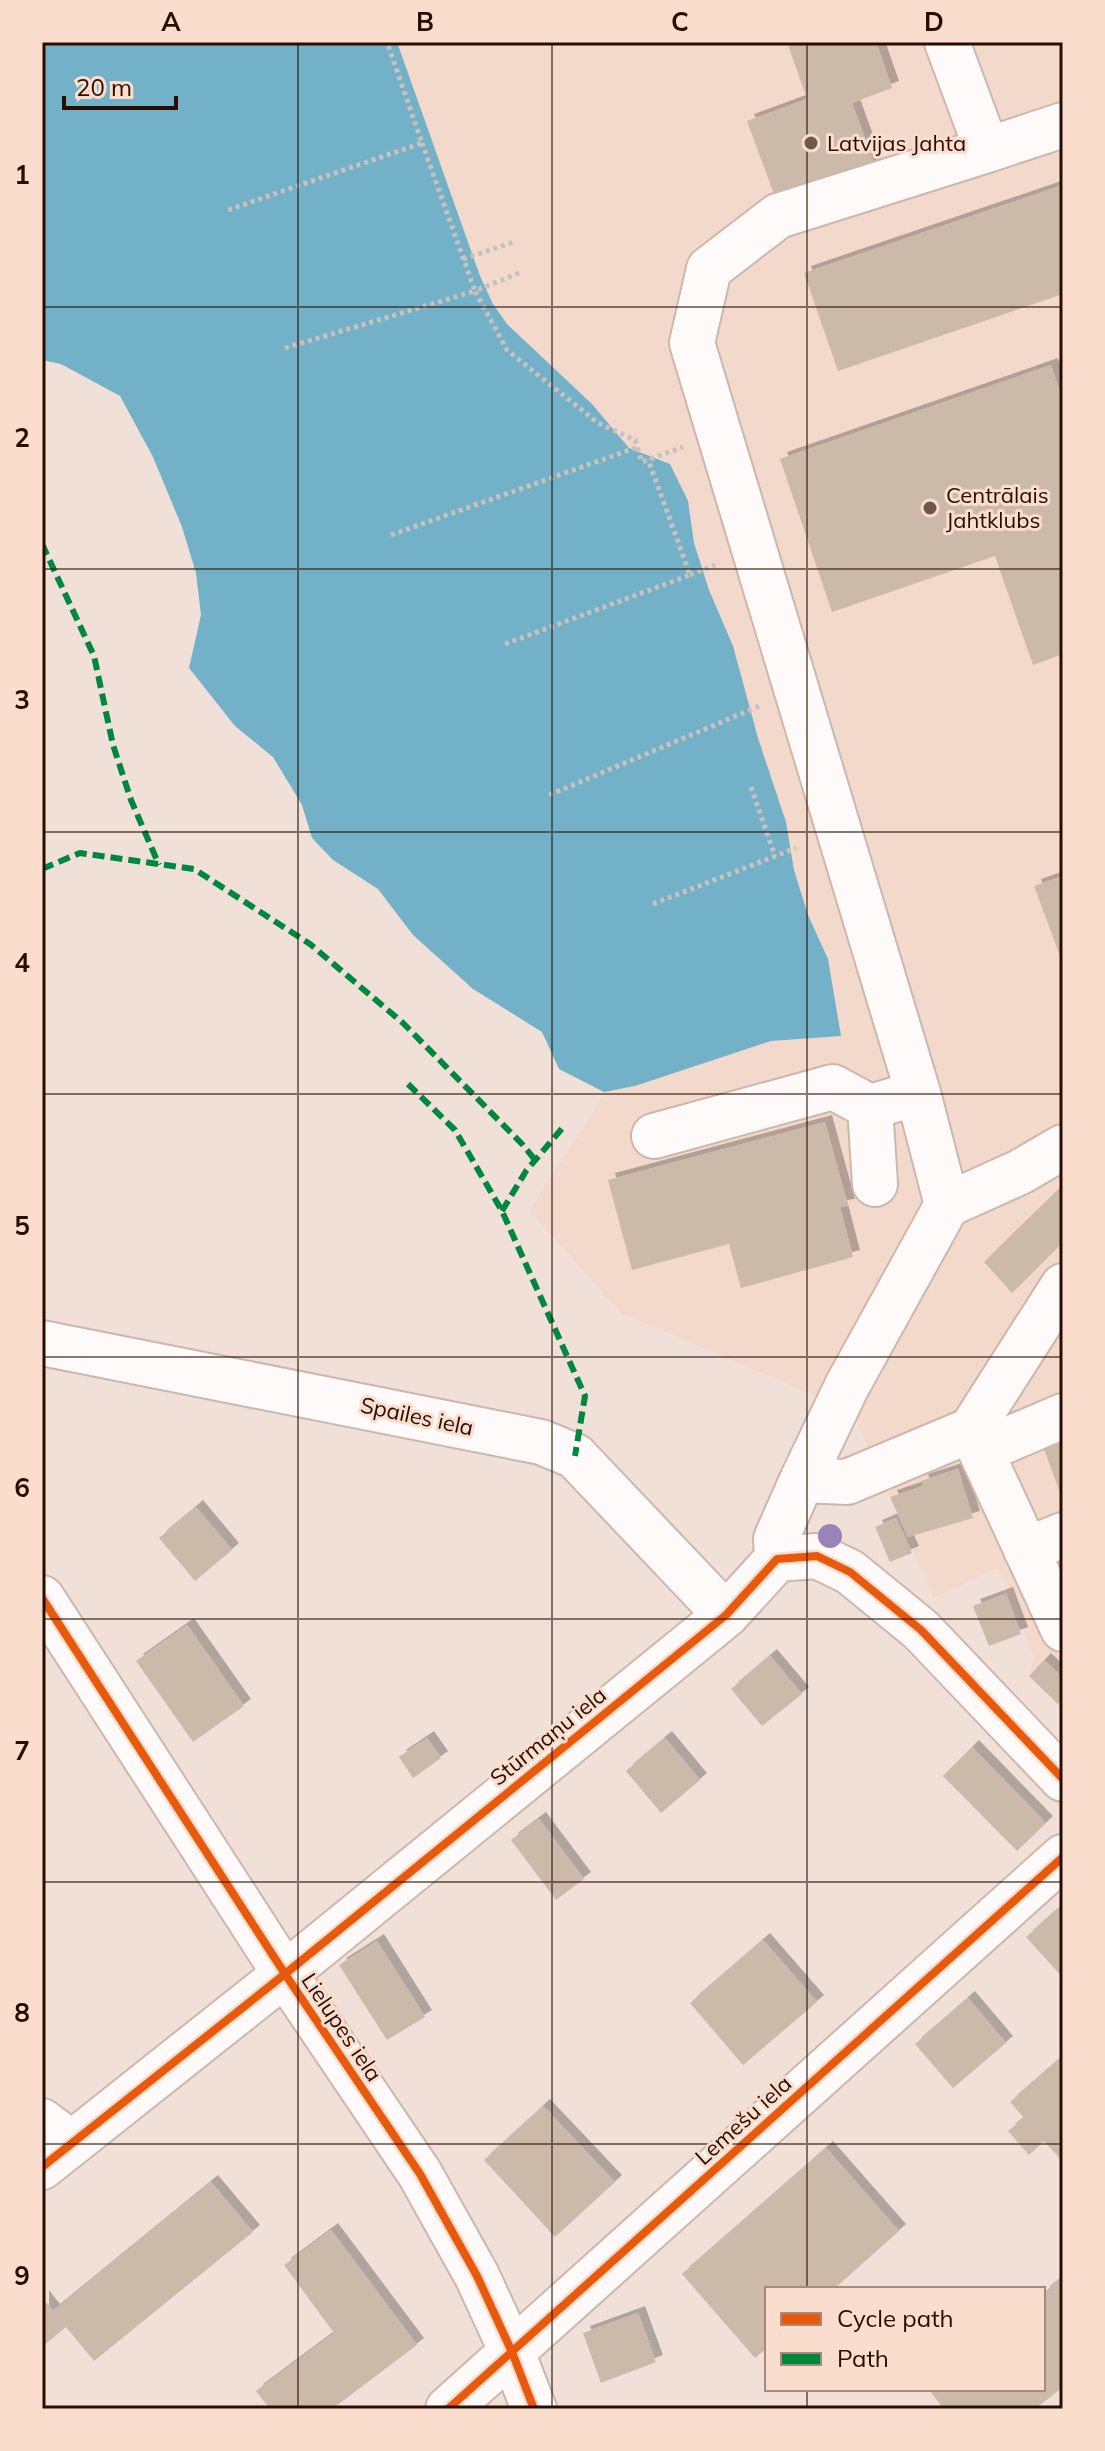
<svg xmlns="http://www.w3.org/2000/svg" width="1105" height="2451" viewBox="0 0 1105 2451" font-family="Mulish,sans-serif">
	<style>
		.built { fill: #f3d9cc }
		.water { fill: #73b1c9 }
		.building { fill: #cbb9aa; filter: url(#shadow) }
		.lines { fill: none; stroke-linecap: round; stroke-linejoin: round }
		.minor-casing { stroke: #ccb7ad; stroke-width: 48 }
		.path { stroke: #c9c1bd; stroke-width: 5; stroke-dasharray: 4 4; stroke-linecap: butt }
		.minor { stroke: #fdfaf9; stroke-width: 44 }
		.quiet { stroke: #00873e; stroke-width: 6; stroke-dasharray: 12 6; stroke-linecap: butt }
		.cycleway-casing { stroke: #fbddcd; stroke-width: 13 }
		.cycleway { stroke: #e8590c; stroke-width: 8 }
		.tree { fill: #9884b9 }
		.grid { fill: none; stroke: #280e01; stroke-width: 2; stroke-opacity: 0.55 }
		.poi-dot { fill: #6e584c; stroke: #fbddcd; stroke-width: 3 }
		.labels { text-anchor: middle; stroke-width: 6; stroke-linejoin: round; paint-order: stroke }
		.poi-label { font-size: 22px; fill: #280e01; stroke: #fbddcd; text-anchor: start }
		.street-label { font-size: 22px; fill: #280e01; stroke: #fbddcd }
		.neatline { fill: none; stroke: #280e01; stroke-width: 3 }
		.grid-label { font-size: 26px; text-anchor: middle; font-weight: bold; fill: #280e01 }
	</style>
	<defs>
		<filter id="shadow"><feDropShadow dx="7" dy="-7" stdDeviation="0" flood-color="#0004"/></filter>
	</defs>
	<rect width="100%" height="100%" fill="#f0e0d8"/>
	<path class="built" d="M397 42H1063V1711L1029 1676 1034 1657 998 1568 934 1598 854 1415 823 1399 621 1313 529 1210 590 1118 604 1092 635 1086 771 1041 840 1036 794 870 786 822 758 738 733 646 709 590 694 543 688 501 670 464 629 448 592 404 507 324 493 304 480 276Z"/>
	<path class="water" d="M42 42H397L480 276 493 304 507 324 592 404 629 448 670 464 688 501 694 543 709 590 733 646 758 738 786 822 794 870 808 915 828 959 841 1036 771 1041 635 1086 604 1092 559 1069 542 1032 473 989 413 935 378 889 333 860 312 838 302 805 273 757 235 726 189 668 201 615 196 573 182 527 153 457 120 396 61 364 42 360Z"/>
	<path class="building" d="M787 42H876L892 88 852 103 875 166 777 202 747 121 807 99Z
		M1063 185V294L838 371 804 273Z
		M1051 365 1063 401V654L1033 665 995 556 832 612 780 459Z
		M1063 876V964L1034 886Z
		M825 1122 848 1206 840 1207 853 1257 741 1288 729 1244 632 1270 608 1180Z
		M1063 1185V1242L1012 1293 984 1262Z
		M1063 1442V1501L1044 1449Z
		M958 1469 973 1518 908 1537 890 1497 923 1486 921 1481Z
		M196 1507 232 1550 195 1581 159 1538Z
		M896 1518 912 1553 890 1562 875 1527Z
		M1006 1594 1021 1634 989 1646 973 1606Z
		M187 1625 244 1706 193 1742 136 1661Z
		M770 1656 802 1694 762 1726 731 1689Z
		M1044 1660 1063 1678V1699L1058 1704 1029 1676Z
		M427 1738 441 1758 413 1778 399 1757Z
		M665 1738 700 1780 661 1813 626 1771Z
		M972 1747 1046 1823 1017 1851 943 1776Z
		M539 1819 584 1879 556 1900 511 1840Z
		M1063 1904V1978L1026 1937Z
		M763 1940 817 2002 743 2065 690 2003Z
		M377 1941 425 2017 387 2040 339 1965Z
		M968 1998 1006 2043 953 2088 915 2044Z
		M1063 2056V2162L1044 2141 1029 2155 1008 2131 1024 2118 1010 2102Z
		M543 2106 615 2182 555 2237 484 2160Z
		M826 2148 899 2231 834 2289H767V2348L755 2358 682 2274Z
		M211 2182 253 2232 94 2361 66 2327 42 2347V2297L53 2311Z
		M331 2230 417 2345 332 2409H270L256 2391 334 2333 284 2265Z
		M1063 2277V2387L1035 2409H944L928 2389H1043V2293Z
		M638 2313 656 2362 601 2383 583 2333Z"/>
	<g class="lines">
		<g class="minor-casing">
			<path id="minor" d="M987 150 1063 125
				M870 1107 875 1184
				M654 1136 833 1087 870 1107 918 1093
				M947 1205 1020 1172 1063 1147
				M42 1343 541 1442 575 1456 726 1615
				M971 1430 1063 1286
				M981 1451 1063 1416
				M802 1480 847 1482 971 1430 1063 1629
				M1026 1550 1063 1535
				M777 1559 776 1539 802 1480 847 1386 947 1205 918 1093 692 343 709 269 778 216 987 150 947 42
				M42 1598 285 1974 420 2174 477 2276 512 2352 534 2409
				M42 2121 71 2143
				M42 2167 285 1974 726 1615 777 1559 817 1556 850 1572 921 1630 1063 1779
				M448 2409 1063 1857"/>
		</g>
		<path class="path" d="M228 210 422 143 387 42
			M463 259 514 242
			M519 273 475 291 507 350 598 423 635 440 642 462 683 447
			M285 348 475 291 422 143
			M391 535 638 447
			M690 575 715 565
			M505 644 690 575 648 459
			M751 787 775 856
			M549 795 762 705
			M653 904 796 848"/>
		<use href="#minor" class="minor"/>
		<path class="quiet" d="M42 544 94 656 113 745 131 800 159 865
			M42 869 80 853 194 869 310 944 403 1023 523 1145 535 1160
			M408 1084 455 1130 502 1211 585 1396 575 1456
			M502 1211 526 1171 565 1125"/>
		<g class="cycleway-casing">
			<path id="cycleway" d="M42 1598 285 1974 420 2174 477 2276 512 2352 534 2409
				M42 2167 285 1974 726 1615 777 1559 817 1556 850 1572 921 1630 1063 1779
				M448 2409 1063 1857"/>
		</g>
		<use href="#cycleway" class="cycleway"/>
	</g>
	<circle class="tree" cx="830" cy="1536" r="12"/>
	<path class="grid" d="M298 42V2409M552 42V2409M807 42V2289M42 307H1063M42 569H1063M42 832H1063M42 1094H1063M42 1357H1063M42 1619H1063M42 1882H1063M42 2144H1063M807 2389V2409"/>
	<g class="poi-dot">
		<circle cx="811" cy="143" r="8"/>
		<circle cx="930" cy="508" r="8"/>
	</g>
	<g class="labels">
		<g class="poi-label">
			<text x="827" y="151">Latvijas Jahta</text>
			<text x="946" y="503">Centrālais<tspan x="946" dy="25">Jahtklubs</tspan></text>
		</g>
		<g class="street-label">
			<text transform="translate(417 1416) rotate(12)" y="8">Spailes iela</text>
			<text transform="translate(548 1736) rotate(-39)" y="8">Stūrmaņu iela</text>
			<text transform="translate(342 2027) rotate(56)" y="8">Lielupes iela</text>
			<text transform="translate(743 2120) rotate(-42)" y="8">Lemešu iela</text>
		</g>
	</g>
	<rect width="1105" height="2451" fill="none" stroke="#fbddcd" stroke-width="88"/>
	<rect x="765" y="2287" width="280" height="104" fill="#fbddcd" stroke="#a78a7b" stroke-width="2"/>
	<rect x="781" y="2313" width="40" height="12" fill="#e8590c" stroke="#a78a7b" stroke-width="2"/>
	<text x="837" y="2327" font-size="24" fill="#280e01">Cycle path</text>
	<rect x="781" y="2353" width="40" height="12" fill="#00873e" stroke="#a78a7b" stroke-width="2"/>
	<text x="837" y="2367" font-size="24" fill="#280e01">Path</text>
	<path d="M64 96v12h112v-12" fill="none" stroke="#280e01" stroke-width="4"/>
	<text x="76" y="96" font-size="24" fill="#280e01" stroke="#fbddcd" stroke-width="6" paint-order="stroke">20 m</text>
	<rect x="44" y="44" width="1017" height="2363" class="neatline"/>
	<g class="grid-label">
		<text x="171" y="31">A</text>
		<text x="425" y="31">B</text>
		<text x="680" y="31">C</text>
		<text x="934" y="31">D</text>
		<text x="22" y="184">1</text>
		<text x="22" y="447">2</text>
		<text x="22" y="709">3</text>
		<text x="22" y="972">4</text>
		<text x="22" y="1235">5</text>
		<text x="22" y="1497">6</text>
		<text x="22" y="1760">7</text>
		<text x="22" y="2022">8</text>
		<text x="22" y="2285">9</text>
	</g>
</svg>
